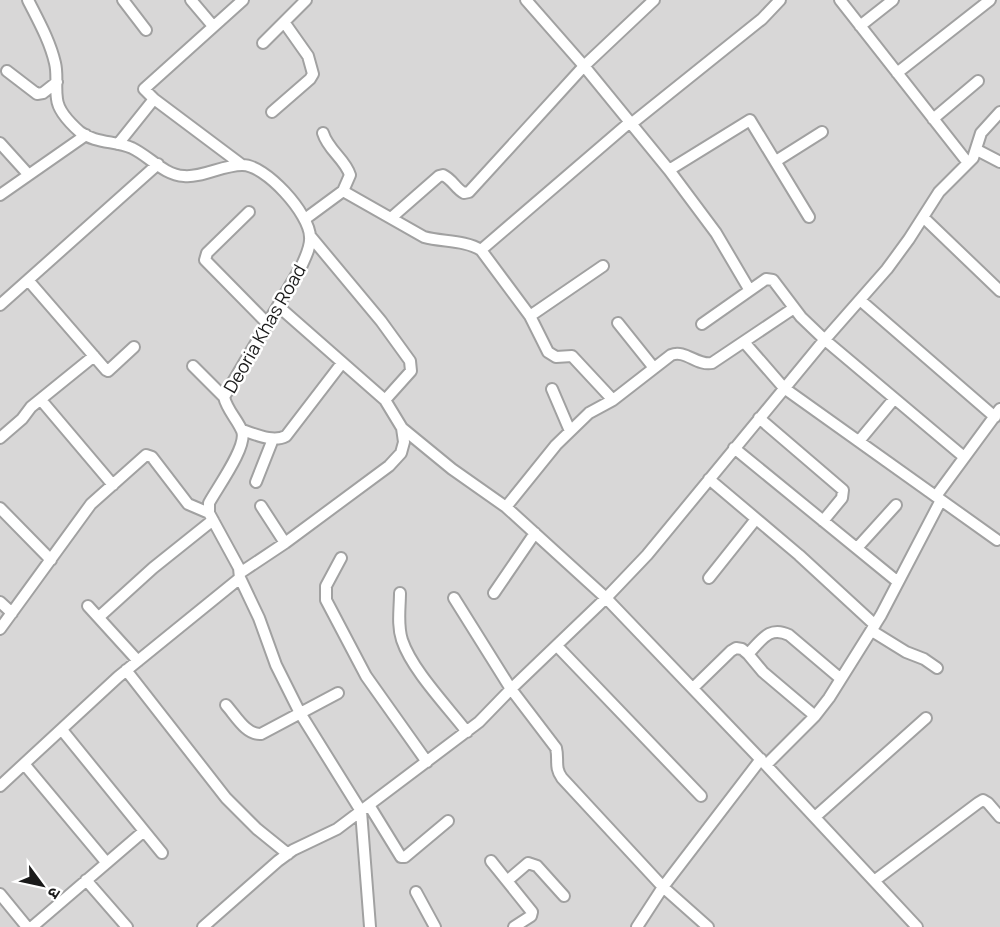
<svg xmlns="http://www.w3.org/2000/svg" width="1000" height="927" viewBox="0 0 1000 927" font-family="Manrope,'Noto Sans Devanagari',sans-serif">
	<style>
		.residential { fill: #d8d7d7 }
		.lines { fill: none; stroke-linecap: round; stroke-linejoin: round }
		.minor-casing { stroke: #a1a1a1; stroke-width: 14 }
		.minor { stroke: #fff; stroke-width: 10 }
		.labels { text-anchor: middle; stroke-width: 5; stroke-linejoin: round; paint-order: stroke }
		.street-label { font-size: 18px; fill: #1a1a1a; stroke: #fff }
	</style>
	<rect width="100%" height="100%" fill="#ece7e0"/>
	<path class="residential" d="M0 0H1000V927H0Z"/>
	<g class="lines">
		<g class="minor-casing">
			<path id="minor" d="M123 0 146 30
				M191 0 213 26
				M526 0 584 66 669 170 716 233 749 289
				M840 0 968 163
				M860 26 893 0
				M263 43 306 0
				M7 71 37 94 43 93 57 82
				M897 73 990 0
				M272 112 310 79 313 74 308 56 284 22
				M933 119 978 81
				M631 124 762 19 780 0
				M0 143 28 174
				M118 144 154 99
				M977 150 1000 162
				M776 161 822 132
				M242 165 154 99 144 89 243 0
				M669 170 750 120 809 217
				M343 191 424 237C442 242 465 240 481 250L530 316 548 352 556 357 572 356 613 400
				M0 195 86 135
				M249 212 207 253 205 260 267 323
				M923 217 1000 291
				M391 218 439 176 443 175C452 179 456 189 464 193L469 192 584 66 654 0
				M305 219 343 191 350 175C345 159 328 150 323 133
				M311 237 381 321 410 361 411 371 385 400
				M481 250 630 122
				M28 280 106 370 108 371 134 347
				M860 300 995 417
				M0 305 158 164
				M530 316 603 266
				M618 323 654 368
				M702 324 766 279 773 280 801 317 825 340 964 457
				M744 342 784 388 997 540
				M193 366 224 397
				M552 389 570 431
				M41 400 113 485
				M759 418 843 490 842 498 823 521
				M402 428 452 469 506 507 606 598 766 765 917 927
				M242 430C255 434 273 443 286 436L342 363
				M0 438 22 419 31 407 94 356
				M859 441 894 399
				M734 448 898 582
				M709 479 799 555 875 625
				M256 482 273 439
				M936 496 1000 409
				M261 506 285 543
				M506 507 556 445 589 413 613 400 671 355C685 349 697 366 712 363L794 308
				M0 508 51 560
				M857 548 896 505
				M341 558 326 586V600L366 676 427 762
				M240 573 285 543 389 466 401 453 404 442 402 428 385 400 278 306
				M240 578 259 618 276 665 300 713 361 811 370 927
				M709 578 756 519
				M400 593C400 608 397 625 402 640 412 670 447 706 467 732
				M494 593 535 533
				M454 598 511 689 556 748C559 760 554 767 562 778L663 887 708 927
				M0 602 12 613
				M88 606 138 661
				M99 617 153 568 213 520
				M0 629 91 504 146 455 152 457 188 504 209 513
				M872 631 906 652 924 659 937 668
				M557 646 701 796
				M748 654C761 641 769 625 789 635L841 679
				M126 670 226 798 257 829 288 854
				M693 688 731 651 736 648 742 649 748 654 763 672 815 716
				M226 705C236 716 246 735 261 734L338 693
				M62 730 162 853
				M25 765 106 862
				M766 765 815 716 829 698 881 615 941 500
				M0 786 118 677 240 578 239 568 209 513V503C217 488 248 446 242 431 237 419 227 410 224 397L301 267C305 258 311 247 310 237 310 214 265 164 242 165 223 165 201 178 184 176 164 175 149 156 132 148 115 141 95 143 80 132 71 124 58 111 57 99 55 87 58 75 55 63 50 41 38 20 28 0
				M369 805 401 857H405L448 821
				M815 817 926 718
				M491 861 532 912 531 916 514 927
				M86 880 127 927
				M507 881 528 863 537 866 564 896
				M874 881 978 803 983 800 988 803 1000 817
				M416 892 435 927
				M0 894 27 927
				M32 927 144 831
				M203 927 278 861 293 850 337 829 479 722 511 689 606 598 647 555 821 344 887 269 909 239 939 192 973 158 981 133 1000 112
				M637 927 663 887 761 759"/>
		</g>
		<use href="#minor" class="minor"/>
	</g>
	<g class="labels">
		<g class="street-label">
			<text transform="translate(265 329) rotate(-60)" y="6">Deoria Khas Road</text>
		</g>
	</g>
	<g transform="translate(42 885) rotate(123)" stroke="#ffffff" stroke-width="4.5" paint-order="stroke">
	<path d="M0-4.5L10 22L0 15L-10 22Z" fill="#1a1a1a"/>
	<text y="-9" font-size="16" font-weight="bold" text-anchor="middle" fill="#1a1a1a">उ</text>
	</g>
</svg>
